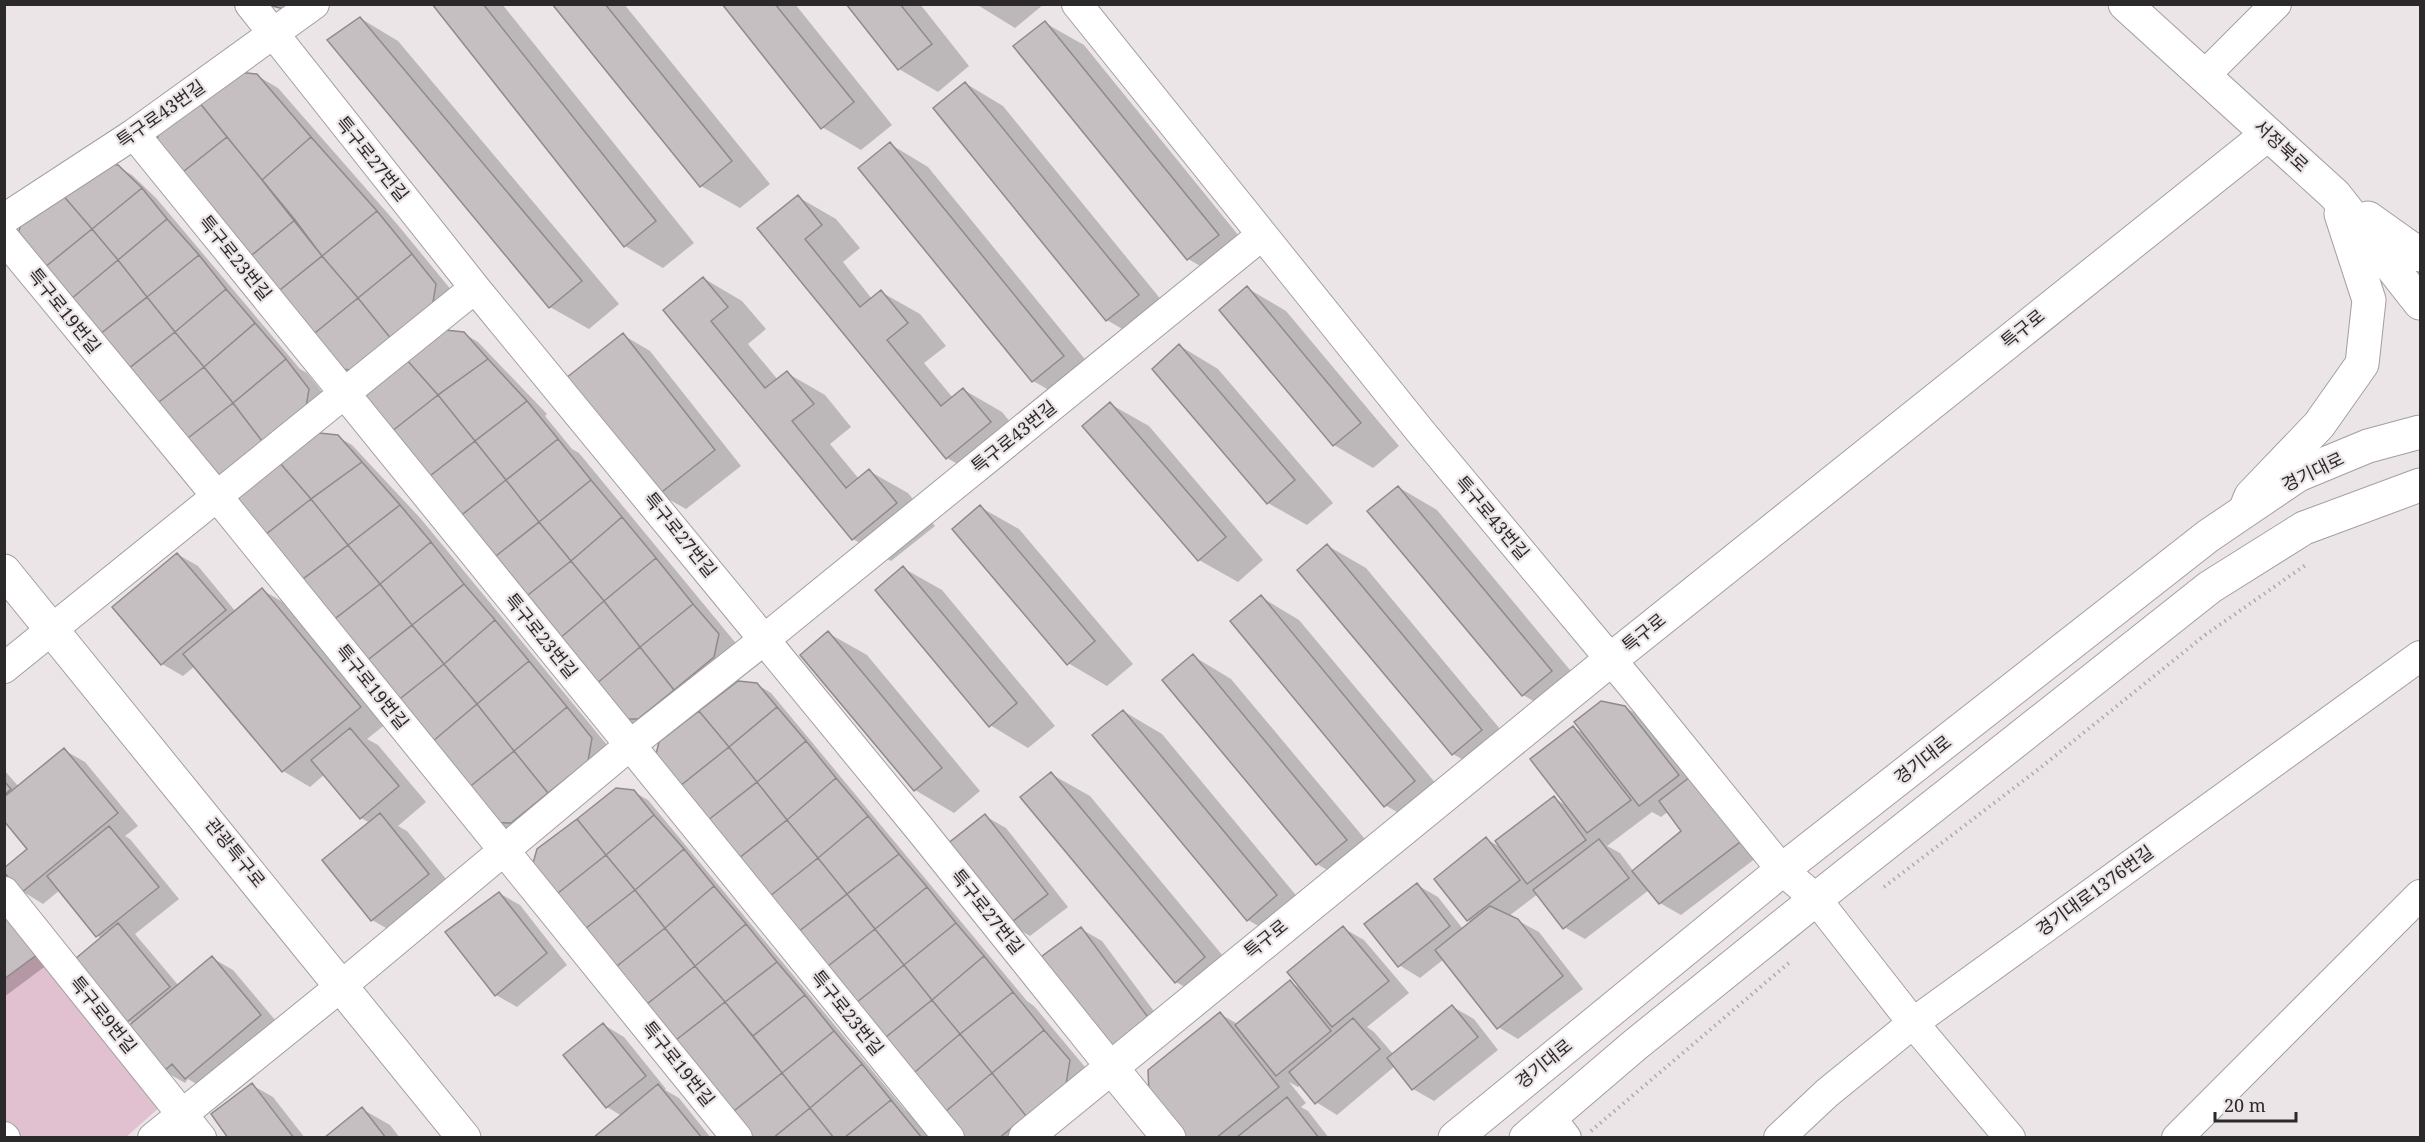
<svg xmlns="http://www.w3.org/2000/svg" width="2425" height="1142" viewBox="0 0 2425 1142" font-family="'Noto Serif','Noto Sans KR',serif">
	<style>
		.green { fill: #e1c0cf }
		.shadow { fill: #0003; fill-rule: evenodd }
		.building { fill: #c6bfc2; stroke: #908a8c; stroke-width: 1.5 }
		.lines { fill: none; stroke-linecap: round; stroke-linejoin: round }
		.street-casing { stroke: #a49ea1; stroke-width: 32 }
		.secondary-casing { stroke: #a49ea1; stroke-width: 35 }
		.primary-casing { stroke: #a49ea1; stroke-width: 35 }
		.path { stroke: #afa9ac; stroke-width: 4; stroke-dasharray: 1.5 4.5; stroke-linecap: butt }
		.street { stroke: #fff; stroke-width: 30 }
		.secondary { stroke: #fff; stroke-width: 33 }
		.primary { stroke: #fff; stroke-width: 33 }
		.labels { text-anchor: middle; stroke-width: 4.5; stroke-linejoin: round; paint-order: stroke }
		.street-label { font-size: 18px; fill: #2b292a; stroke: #ece5e8 }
	</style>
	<rect width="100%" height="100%" fill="#ece5e8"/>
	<path class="green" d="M42 951 161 1106 126 1137H13L5 1126 4 979Z"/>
	<path class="shadow" d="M433 4H502L694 243 663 268 625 246Z
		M553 4H624L770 184 740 208 701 186Z
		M724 4H795L892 125 861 150 822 127Z
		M848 4H920L969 66 938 92 899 69Z
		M976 4H1044L1015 28Z
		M360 18 398 41 619 304 589 329 550 307Z
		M1045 23 1084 45 1256 257 1227 281 1188 259Z
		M238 73 256 75 278 88 397 224 457 297 382 377 463 333 478 342 547 414 545 416 572 449 579 453 739 647 634 730 352 381 160 134Z
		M965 83 1003 106 1176 318 1146 343 1107 320 935 108Z
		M890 144 928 167 1101 379 1072 403 1033 381Z
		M118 167 132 175 156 198 300 369 307 373 330 402 290 454 338 437 352 445 421 519 612 751 508 834 241 495 204 473Z
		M798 197 836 219 860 248 843 262 872 299 881 292 920 314 946 346 924 363 953 398 964 390 1002 412 1029 445 986 480 947 458 759 228Z
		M703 278 742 301 766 329 748 344 778 380 787 373 825 395 851 427 830 444 859 479 869 471 908 493 935 526 891 561 853 539 665 310Z
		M1247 288 1286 311 1399 446 1373 468 1334 445 1221 310Z
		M623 335 650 351 741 466 686 509 659 494Z
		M1180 346 1218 369 1333 503 1307 525 1268 503Z
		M1110 404 1149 426 1263 560 1238 582 1199 560Z
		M1398 487 1437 510 1590 694 1562 718 1523 695 1369 511Z
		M980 507 1019 529 1133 664 1107 686 1068 663Z
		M1328 546 1366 568 1520 753 1491 776 1453 754Z
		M177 554 198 566 236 612 262 590 290 606 387 723 367 739 378 745 426 802 398 826 407 831 455 890 400 936 372 920 370 823 361 818 325 774 310 787 283 771 195 666 183 676 162 664 114 607Z
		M903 568 942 590 1055 726 1028 748 990 725Z
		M1261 597 1299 620 1453 804 1424 828 1385 805Z
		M828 633 867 655 980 791 954 813 915 790Z
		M1193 656 1231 679 1385 863 1356 887 1317 864 1164 680Z
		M756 684 771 693 1027 1001 1034 1006 1090 1073 1034 1138H959Z
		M1625 707 1646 720 1760 855 1681 915 1660 903 1649 890 1585 939 1564 927 1538 894 1509 916 1539 932 1583 989 1518 1039 1498 1027 1444 959 1420 978 1399 965 1417 885 1438 897 1463 929 1472 922 1468 920 1486 839 1502 848 1554 798 1569 807 1574 728 1586 735ZM1669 811 1683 831 1634 872 1620 853 1607 846 1652 812 1661 817Z
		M1123 711 1162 734 1315 918 1286 942 1248 920Z
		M64 750 85 762 138 826 125 836 130 839 179 899 135 934 179 986 212 958 233 970 281 1027 207 1090 188 1079 185 1083 164 1071 133 1024 128 1021 101 939 60 890 43 904 22 891 30 849 7 822 4 824V770L19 787Z
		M1051 774 1090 796 1243 980 1215 1004 1176 982Z
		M634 792 648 800 905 1110 912 1114 932 1138H751Z
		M985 816 1006 828 1068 907 1030 936 1009 924Z
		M499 893 520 905 567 965 517 1007 496 995Z
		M4 894 55 959 4 997Z
		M1343 928 1364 940 1409 993 1367 1027 1374 1032 1394 1055 1453 1007 1474 1019 1498 1050 1434 1101 1413 1089 1395 1066 1337 1115 1316 1102 1301 1085 1298 1087 1289 1082 1306 1103 1301 1107 1308 1111 1329 1138H1186L1220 1014 1238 1024 1290 982 1303 990Z
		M1081 929 1102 941 1170 1033 1043 957Z
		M604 1025 624 1037 666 1089 665 1090 679 1098 711 1138H595L622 1116 607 1107Z
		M252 1085 273 1097 305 1138H230Z
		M362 1109 390 1125 400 1138H326Z"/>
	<path class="building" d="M265 4H295L287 10Z
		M432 4H483L656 221 624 247Z
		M552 4H605L732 161 700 187Z
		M722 4H775L854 102 821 129Z
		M846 4H900L932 44 898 70Z
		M360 17 582 281 549 308 327 40Z
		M1045 21 1219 235 1187 260 1013 46Z
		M238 72 257 74 311 137 262 180 199 102Z
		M965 82 1139 295 1106 321 933 108Z
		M199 102 227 137 174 179 153 153 159 133Z
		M227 137 295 220 242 263 174 179Z
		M311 137 377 211 322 256 262 180Z
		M890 142 1064 356 1032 382 858 168Z
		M99 163 118 165 142 188 92 229 61 193Z
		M142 188 167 219 118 260 92 229Z
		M61 193 92 229 39 272 15 244 21 224Z
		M798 195 822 225 805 239 860 307 881 290 908 323 887 340 941 406 963 388 991 422 946 459 757 228Z
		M377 211 412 254 358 298 322 256Z
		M167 219 199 255 147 297 118 260Z
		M295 220 322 256 270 298 242 263Z
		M92 229 118 260 65 304 39 272Z
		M412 254 436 284 432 308 392 340 358 298Z
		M199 255 226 289 175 332 147 297Z
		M322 256 358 298 305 341 270 298Z
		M118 260 147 297 95 338 65 304Z
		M703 277 728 307 711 321 765 388 787 371 814 404 792 421 846 488 869 469 897 503 852 540 663 310Z
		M1247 286 1361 423 1333 446 1219 310Z
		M226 289 255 323 204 367 175 332Z
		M147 297 175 332 123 373 95 338Z
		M358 298 392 340 356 370 330 369 305 341Z
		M255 323 286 359 233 403 204 367Z
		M445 330 464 332 488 359 438 395 407 360Z
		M175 332 204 367 150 409 123 373Z
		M623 333 715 450 658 495 566 378Z
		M1179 344 1295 480 1267 504 1152 369Z
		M286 359 309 389 305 413 265 445 233 403Z
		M488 359 527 401 475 441 438 395Z
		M407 360 438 395 382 439 361 411 366 391Z
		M204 367 233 403 179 445 150 409Z
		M438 395 475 441 422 482 382 439Z
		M527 401 558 439 506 480 475 441Z
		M1110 402 1226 537 1198 561 1082 426Z
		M233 403 265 445 228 475 203 474 179 445Z
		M319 433 338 435 362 462 311 499 280 463Z
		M558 439 591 480 539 522 506 480Z
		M475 441 506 480 454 521 422 482Z
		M362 462 400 505 348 545 311 499Z
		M280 463 311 499 256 542 234 515 240 494Z
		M506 480 539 522 487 563 454 521Z
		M591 480 622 517 571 561 539 522Z
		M1398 486 1552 671 1522 696 1367 511Z
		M311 499 348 545 295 585 256 542Z
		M400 505 431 542 380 584 348 545Z
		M980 505 1095 641 1067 665 952 529Z
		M622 517 656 558 604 601 571 561Z
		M539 522 571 561 519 602 487 563Z
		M431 542 464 584 412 625 380 584Z
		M1327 544 1482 730 1452 755 1297 570Z
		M348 545 380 584 327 625 295 585Z
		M177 553 226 610 161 665 112 607Z
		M656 558 693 604 640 647 604 601Z
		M571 561 604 601 553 644 519 602Z
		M903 566 1017 703 989 727 875 590Z
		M380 584 412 625 360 666 327 625Z
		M464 584 495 620 444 664 412 625Z
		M262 588 361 707 282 772 183 654Z
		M1261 595 1415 781 1384 807 1230 621Z
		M604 601 640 647 589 690 553 644Z
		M693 604 719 634 714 657 674 690 640 647Z
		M495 620 529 661 477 704 444 664Z
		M412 625 444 664 392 705 360 666Z
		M828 631 942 768 914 791 800 655Z
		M640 647 674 690 638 719H612L589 690Z
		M1193 654 1347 840 1316 865 1162 680Z
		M529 661 567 707 514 751 477 704Z
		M444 664 477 704 426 747 392 705Z
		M738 681 757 683 777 707 729 747 699 711Z
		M1601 701 1625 706 1679 775 1639 806 1574 722Z
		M477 704 514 751 462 793 426 747Z
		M567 707 592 738 588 761 548 793 514 751Z
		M777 707 806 741 757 782 729 747Z
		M1123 710 1277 895 1247 921 1092 735Z
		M699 711 729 747 675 790 654 762 659 742Z
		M1573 726 1631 800 1587 833 1530 759Z
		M350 728 399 786 360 819 311 760Z
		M806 741 836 778 787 820 757 782Z
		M729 747 757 782 703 824 675 790Z
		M64 748 118 813 21 893 4 872V868L27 849 4 821V797Z
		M514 751 548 793 511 823 485 822 462 793Z
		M1051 772 1205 957 1175 983 1020 797Z
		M1690 777 1740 842 1659 904 1632 871 1681 831 1659 801Z
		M836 778 868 816 818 858 787 820Z
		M4 781 11 789 4 795Z
		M757 782 787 820 734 862 703 824Z
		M616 788 634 790 654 815 606 855 577 819Z
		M1554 796 1586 840 1527 884 1495 841Z
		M380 813 429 874 371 921 322 860Z
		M985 814 1048 894 1008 925 946 845Z
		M654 815 684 849 635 890 606 855Z
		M868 816 899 854 847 894 818 858Z
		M577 819 606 855 553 897 531 870 537 849Z
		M787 820 818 858 765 900 734 862Z
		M109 826 159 887 96 937 47 876Z
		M1486 837 1520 880 1467 921 1434 879Z
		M1599 839 1629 878 1563 929 1533 890Z
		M684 849 714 886 665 928 635 890Z
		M899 854 927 887 875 929 847 894Z
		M606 855 635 890 581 932 553 897Z
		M818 858 847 894 794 935 765 900Z
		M1417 883 1450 926 1398 967 1364 924Z
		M714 886 746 924 695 966 665 928Z
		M927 887 956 923 904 965 875 929Z
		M635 890 665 928 612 970 581 932Z
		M499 892 547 953 495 996 445 932Z
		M847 894 875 929 823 970 794 935Z
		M1490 906 1518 919 1563 976 1497 1029 1435 950Z
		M12 914 42 951 4 979V920Z
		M118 923 170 987 127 1022 75 959Z
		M956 923 984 956 932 1000 904 965Z
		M746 924 777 962 725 1002 695 966Z
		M1343 926 1389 981 1332 1027 1287 972Z
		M1081 927 1150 1020 1111 1049 1041 957Z
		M665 928 695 966 642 1008 612 970Z
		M875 929 904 965 852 1006 823 970Z
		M212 956 261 1015 185 1079 172 1064 163 1072 126 1028Z
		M984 956 1013 992 960 1034 932 1000Z
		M777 962 805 995 753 1036 725 1002Z
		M904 965 932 1000 881 1041 852 1006Z
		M695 966 725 1002 672 1043 642 1008Z
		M1290 980 1331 1031 1276 1076 1235 1025Z
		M1013 992 1044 1030 992 1073 960 1034Z
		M805 995 834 1031 782 1073 753 1036Z
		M932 1000 960 1034 909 1077 881 1041Z
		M725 1002 782 1073 730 1114 672 1043Z
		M1452 1005 1478 1037 1412 1090 1387 1058Z
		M1220 1012 1279 1087 1216 1138H1184L1149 1093 1148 1070Z
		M1353 1018 1380 1049 1315 1104 1289 1072Z
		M603 1023 646 1076 606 1108 563 1055Z
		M1044 1030 1070 1060 1066 1084 1026 1116 992 1073Z
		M834 1031 862 1064 810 1108 782 1073Z
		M960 1034 992 1073 940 1116 909 1077Z
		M862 1064 891 1100 844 1138H834L810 1108Z
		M782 1073 810 1108 773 1138H749L730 1114Z
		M992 1073 1026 1116 999 1138H957L940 1116Z
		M252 1083 294 1138H228L211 1114Z
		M658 1084 702 1138H593Z
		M1287 1097 1319 1138H1236Z
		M891 1100 922 1138H844Z
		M362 1107 386 1138H324Z
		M810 1108 834 1138H773Z"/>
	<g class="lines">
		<g class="street-casing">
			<path id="street" d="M250 4 475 288 919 828 1110 1066
				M1077 4 1420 431 1632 685 1782 870 1816 899 1913 1023 2010 1138
				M2205 75 2276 4
				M134 134C406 468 676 804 949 1138
				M4 219 134 134 314 4
				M4 238 216 495 737 1138
				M4 668 475 288
				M4 892 201 1138
				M1550 1117 1566 1138
				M4 1137 5 1138
				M153 1138 340 987 629 746 765 639 1262 235
				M1779 1138 1827 1093 1913 1023 2420 656
				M2177 1138 2420 895"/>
		</g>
		<g class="secondary-casing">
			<path id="secondary" d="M2125 4 2335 195 2420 303
				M2368 218 2420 255
				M2248 503 2251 496 2319 425 2362 364 2369 300 2341 214
				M4 571 464 1138
				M1110 1066 1169 1138
				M1025 1138 1609 661 2268 134"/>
		</g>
		<g class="primary-casing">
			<path id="primary" d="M1455 1138 1782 870 2208 536 2298 475 2368 446 2420 432
				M1526 1138 1635 1045 1816 899 2210 587 2304 528 2420 485"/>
		</g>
		<path class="path" d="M1884 887 2040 768 2205 635 2307 564
			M1591 1131 1791 961"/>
		<use href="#street" class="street"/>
		<use href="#secondary" class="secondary"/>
		<use href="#primary" class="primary"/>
	</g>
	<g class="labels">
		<g class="street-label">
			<text transform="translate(161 114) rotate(-35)" y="6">특구로43번길</text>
			<text transform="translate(2281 146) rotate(43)" y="6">서정북로</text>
			<text transform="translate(372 159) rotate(51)" y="6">특구로27번길</text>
			<text transform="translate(235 258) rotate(51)" y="6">특구로23번길</text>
			<text transform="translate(64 311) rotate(51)" y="6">특구로19번길</text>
			<text transform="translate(2023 329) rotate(-39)" y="6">특구로</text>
			<text transform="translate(1014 437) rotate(-39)" y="6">특구로43번길</text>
			<text transform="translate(2313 472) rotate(-26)" y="6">경기대로</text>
			<text transform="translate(1492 518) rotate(50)" y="6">특구로43번길</text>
			<text transform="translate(680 535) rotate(51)" y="6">특구로27번길</text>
			<text transform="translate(1644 633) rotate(-39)" y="6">특구로</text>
			<text transform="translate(541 636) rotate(51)" y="6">특구로23번길</text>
			<text transform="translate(372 687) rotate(51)" y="6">특구로19번길</text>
			<text transform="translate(1923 760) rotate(-38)" y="6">경기대로</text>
			<text transform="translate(235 853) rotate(51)" y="6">관광특구로</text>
			<text transform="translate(2095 891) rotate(-36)" y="6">경기대로1376번길</text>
			<text transform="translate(987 912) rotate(51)" y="6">특구로27번길</text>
			<text transform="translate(1266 939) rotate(-39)" y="6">특구로</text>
			<text transform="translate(847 1013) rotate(51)" y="6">특구로23번길</text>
			<text transform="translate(103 1015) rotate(51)" y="6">특구로9번길</text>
			<text transform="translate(678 1064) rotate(51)" y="6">특구로19번길</text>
			<text transform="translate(1544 1064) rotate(-39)" y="6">경기대로</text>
		</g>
	</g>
	<rect width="2425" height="1142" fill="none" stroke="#2b292a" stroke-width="12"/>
	<path d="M2215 1112v9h81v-9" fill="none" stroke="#2b292a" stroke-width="3"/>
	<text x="2224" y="1112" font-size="18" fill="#2b292a" stroke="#ece5e8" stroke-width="4.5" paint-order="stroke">20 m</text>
</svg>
